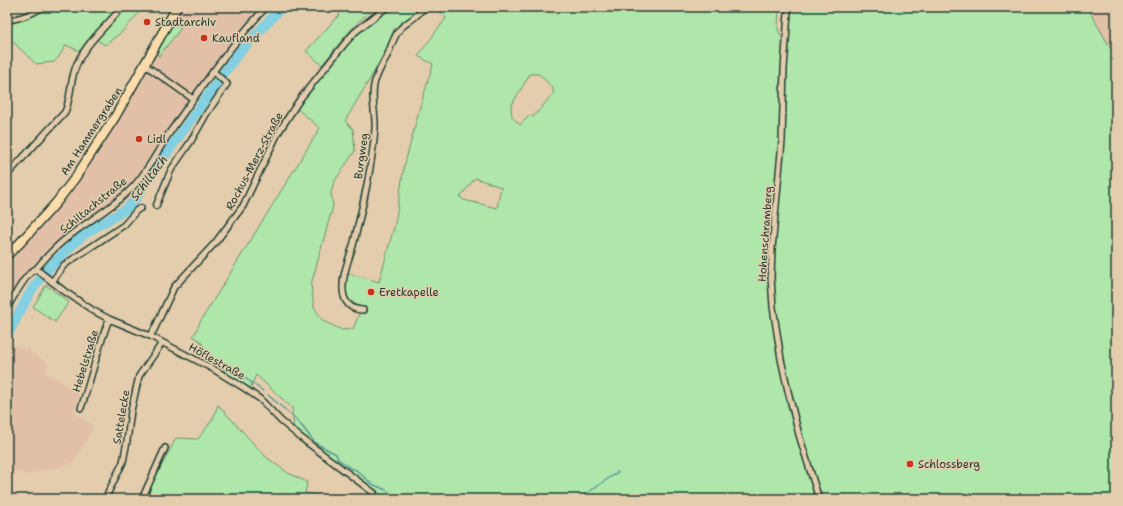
<svg xmlns="http://www.w3.org/2000/svg" width="1123" height="506" viewBox="0 0 1123 506" font-family="'Shantell Sans',sans-serif">
	<style>
		.built { fill: #e2c0a8 }
		.green { fill: #afe6a9; stroke: #67926e; fill-rule: evenodd }
		.lines { fill: none; stroke-linecap: round; stroke-linejoin: round }
		.stream { stroke: #5a959c; stroke-width: 1.5 }
		.river { stroke: #82d0e1; stroke-width: 10 }
		.minor-casing { stroke: #1f3d34; stroke-width: 8 }
		.primary-casing { stroke: #1f3d34; stroke-width: 11 }
		.minor { stroke: #e4cdad; stroke-width: 5 }
		.primary { stroke: #fddcac; stroke-width: 8 }
		.poi-dot { fill: #c8321e; stroke: #e4cdad; stroke-width: 1.5 }
		.labels { text-anchor: middle; stroke-width: 3; stroke-linejoin: round; paint-order: stroke }
		.poi-label { font-size: 11px; fill: #1f3d34; stroke: #e4cdad; text-anchor: start }
		.street-label { font-size: 11px; fill: #1f3d34; stroke: #e4cdad }
		.water-label { font-size: 12px; font-style: italic; fill: #24443d; stroke: #e4cdad }
	</style>
	<rect width="100%" height="100%" fill="#e4cdad"/>
	<filter id="ink" filterUnits="userSpaceOnUse"><feTurbulence type="fractalNoise" baseFrequency=".025" numOctaves="2"/><feDisplacementMap in="SourceGraphic" scale="8" xChannelSelector="R" yChannelSelector="G"/><feConvolveMatrix kernelMatrix="1 2 1 2 8 2 1 2 1" color-interpolation-filters="sRGB"/></filter>
	<g filter="url(#ink)">
		<path class="built" d="M183 7H262L201 84 130 185 116 200 70 232 41 255 30 270 7 305V259L51 214 67 195 92 159 142 79Z
			M1087 7H1116V55L1114 54Z
			M9 343 26 350 27 349 31 351V353L49 363 45 371 79 394 74 413 94 426 73 463 27 475 15 471 7 475V346Z"/>
		<path class="green" d="M47 7H80L84 10 89 7H144L123 31 105 45 94 38 81 52 66 45 58 58 54 62 36 64 11 40 7 33V23C23 20 33 16 47 7Z
			M333 7H377C355 21 339 44 322 65L306 51 340 14Z
			M391 7H422L412 18 394 29 384 55 345 121 353 129 355 151 334 182 331 193 333 206 311 285 314 307 323 321 342 330 353 329 362 307C343 299 343 293 347 273L379 282 395 224 404 167 420 107 433 64 418 56 446 18 439 11 428 7H777C780 14 778 20 778 27 778 31 780 33 781 37L788 39 791 7H1087L1114 54 1116 55V499H375H377L378 491 369 487 294 429 292 408 256 375 250 389 228 374 210 355 200 341 193 336 197 330 200 322 320 128 295 107 346 44 365 25ZM530 74H539L552 87 554 93 533 117 530 115 520 125 512 117 511 106ZM475 178 501 187 497 208 464 200 460 197Z
			M174 22 181 28 159 56 157 53Z
			M46 285 69 302 55 322 33 307Z
			M218 405 266 457 288 473 307 482 305 493 338 498 353 499H145L153 482 176 438 198 439 213 419Z"/>
		<g class="lines">
			<path class="stream" d="M234 370 263 391
				M268 395 298 421 315 443 336 454 338 459 350 468 356 470 372 484 386 490 399 499
				M578 499 618 472"/>
			<path class="river" d="M7 336 31 291 47 270 68 249 82 236 97 226 115 216 126 209 135 200 144 185 237 55 282 7"/>
			<g class="minor-casing">
				<path id="minor" d="M788 13 784 69 782 141 772 249 771 278 773 307 781 359 788 391 799 435 819 499
					M7 20C21 19 32 14 43 7
					M145 65 193 99
					M7 175 65 112C71 98 70 83 75 69 83 45 106 27 122 7
					M156 206 171 170 191 141 207 113 227 84 213 71
					M36 269 64 291 94 311 109 319 150 336 215 370 241 386 260 399 281 421 300 437 374 493
					M52 282 64 265 124 225 137 210 141 208
					M7 308C13 299 26 272 36 269 46 257 56 246 68 237 89 220 114 207 133 187 148 171 158 150 170 132 200 89 230 46 266 7
					M363 310C350 310 343 301 343 289 342 273 350 257 354 242 363 205 372 167 375 129 376 113 370 97 375 81 378 72 383 63 388 54 391 46 394 36 400 29 404 24 411 21 416 16 419 13 422 10 425 7
					M150 336 154 330 174 287 215 243 243 206 278 133 300 99 346 42 355 32 383 10 389 7
					M81 408C91 379 98 348 109 319
					M105 499 123 462 127 441 131 411 139 376 162 343
					M142 499 165 448"/>
			</g>
			<g class="primary-casing">
				<path id="primary" d="M7 255 19 244 56 203 75 178 115 117 177 7"/>
			</g>
			<use href="#minor" class="minor"/>
			<use href="#primary" class="primary"/>
		</g>
	</g>
	<g class="poi-dot">
		<circle cx="147" cy="22" r="4"/>
		<circle cx="204" cy="38" r="4"/>
		<circle cx="139" cy="139" r="4"/>
		<circle cx="371" cy="292" r="4"/>
		<circle cx="910" cy="464" r="4"/>
	</g>
	<g class="labels">
		<g class="poi-label">
			<text x="155" y="26">Stadtarchiv</text>
			<text x="212" y="42">Kaufland</text>
			<text x="147" y="143">Lidl</text>
			<text x="379" y="296">Eretkapelle</text>
			<text x="918" y="468">Schlossberg</text>
		</g>
		<g class="street-label">
			<text transform="translate(91 131) rotate(-57)" y="4">Am Hammergraben</text>
			<text transform="translate(361 156) rotate(-82)" y="4">Burgweg</text>
			<text transform="translate(254 161) rotate(-62)" y="4">Rochus-Merz-Straße</text>
			<text transform="translate(93 205) rotate(-39)" y="4">Schiltachstraße</text>
			<text transform="translate(765 234) rotate(-86)" y="4">Hohenschramberg</text>
			<text transform="translate(85 361) rotate(-73)" y="4">Hebelstraße</text>
			<text transform="translate(217 361) rotate(29)" y="4">Höflestraße</text>
			<text transform="translate(121 417) rotate(-80)" y="4">Sattelecke</text>
		</g>
		<g class="water-label">
			<text transform="translate(149 178) rotate(-53)" y="4">Schiltach</text>
		</g>
	</g>
	<rect width="1123" height="506" fill="none" stroke="#e4cdad" stroke-width="24"/>
	<rect x="12" y="12" width="1099" height="482" fill="none" stroke="#1f3d34" stroke-width="1.5" filter="url(#ink)"/>
</svg>
